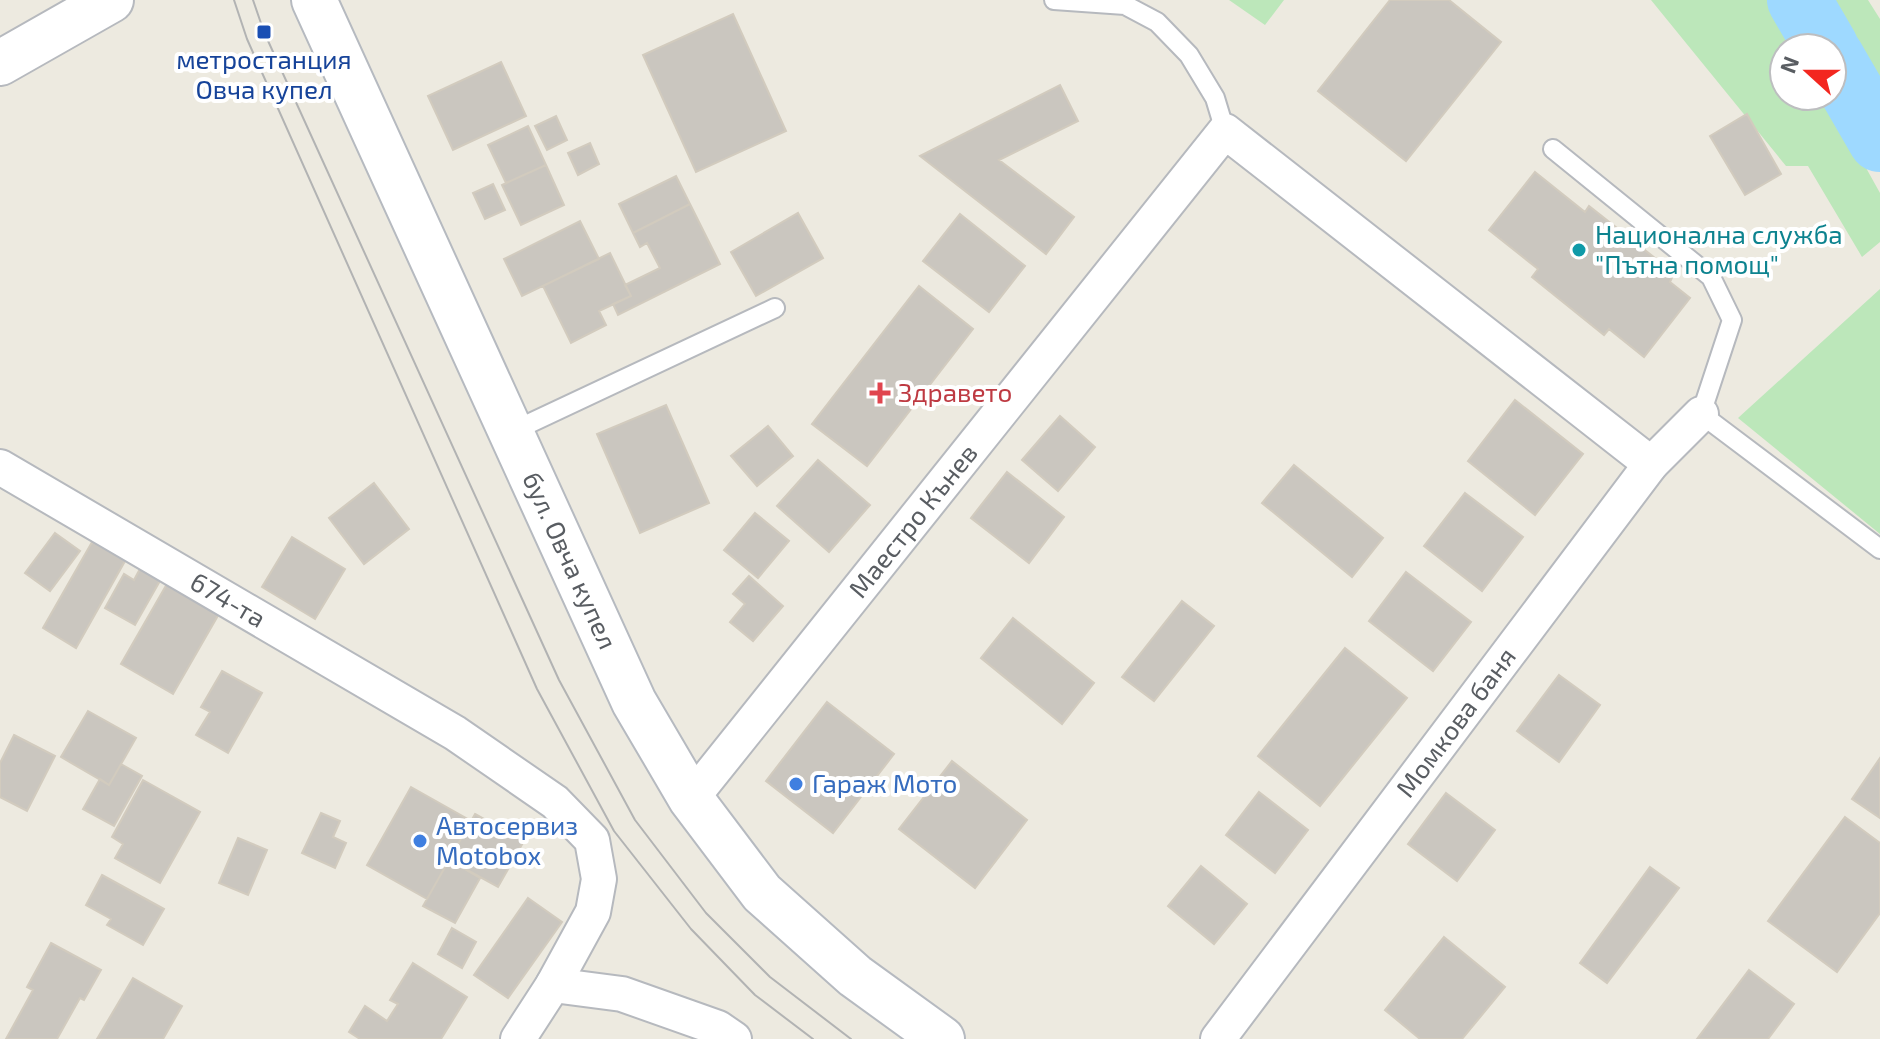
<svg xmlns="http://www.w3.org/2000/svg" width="1880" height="1039" viewBox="0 0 1880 1039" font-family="'Exo 2',sans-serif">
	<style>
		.green { fill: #bce7ba }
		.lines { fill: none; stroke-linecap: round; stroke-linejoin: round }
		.river { stroke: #9ed9ff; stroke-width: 64 }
		.building { fill: #cac6bf; stroke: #d2cbbe; stroke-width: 2 }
		.service-casing { stroke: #b6b9be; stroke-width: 22 }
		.minor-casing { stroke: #b6b9be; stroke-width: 38 }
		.tertiary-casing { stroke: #b6b9be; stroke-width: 48 }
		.secondary-casing { stroke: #b6bac0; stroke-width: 48 }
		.service { stroke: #fff; stroke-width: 18 }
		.minor { stroke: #fff; stroke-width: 34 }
		.tertiary { stroke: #fff; stroke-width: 44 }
		.secondary { stroke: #fff; stroke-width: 44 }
		.tram { stroke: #b2b3b3; stroke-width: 2 }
		.transit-dot { fill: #1a4fb4; stroke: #fff; stroke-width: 3 }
		.culture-dot { fill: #0f9aa8; stroke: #fff; stroke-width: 3 }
		.health-dot { fill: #e0444e; stroke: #fff; stroke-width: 3 }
		.shop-dot { fill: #3f7fe0; stroke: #fff; stroke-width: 3 }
		.labels { text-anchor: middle; stroke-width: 8; stroke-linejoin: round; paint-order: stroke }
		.transit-label { font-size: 26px; fill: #164399; stroke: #fff }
		.culture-label { font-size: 26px; fill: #0d838f; stroke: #fff; text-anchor: start }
		.health-label { font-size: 26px; fill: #be3a42; stroke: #fff; text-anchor: start }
		.street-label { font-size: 26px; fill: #595d62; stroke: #fff }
		.shop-label { font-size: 26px; fill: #366cbe; stroke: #fff; text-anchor: start }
	</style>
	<rect width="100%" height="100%" fill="#edeae0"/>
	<path class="green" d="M1229 0H1284L1265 25Z
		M1651 0H1772L1799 48H1784V96H1826L1880 193V242L1862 257 1808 166H1786Z
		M1822 0H1868L1880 19V98Z
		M1880 289V534L1738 418Z"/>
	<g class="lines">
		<path class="river" d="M1799 0 1827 48
			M1832 57 1880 140"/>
	</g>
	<path class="building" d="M1390 0H1449L1501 42 1406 161 1318 91Z
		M733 14 786 131 696 172 643 55Z
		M501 62 526 116 453 150 428 96Z
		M1060 85 1078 121 999 160 1074 217 1046 254 920 156Z
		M1747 114 1781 174 1745 195 1710 136Z
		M556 116 567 140 547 150 535 126Z
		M528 126 546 165 506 183 488 145Z
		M590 143 599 164 578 175 568 153Z
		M546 165 564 205 521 225 502 185Z
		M1535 172 1585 212 1589 206 1674 273 1670 282 1690 298 1644 357 1609 329 1604 335 1532 277 1538 269 1489 230Z
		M676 176 690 204 633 233 619 204Z
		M493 184 505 210 485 219 473 193Z
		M690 204 720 264 618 315 613 304 631 296 625 285 660 268 647 243 640 247 633 233Z
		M798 213 823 258 756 296 731 252Z
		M960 214 1025 266 989 312 923 261Z
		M580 221 599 259 522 296 504 259Z
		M610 253 631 296 599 311 606 325 571 343 543 286Z
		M919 286 973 329 867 466 812 424Z
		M1515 400 1583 454 1535 515 1468 461Z
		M666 405 709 503 640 533 597 434Z
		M1060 416 1095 447 1058 491 1022 460Z
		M768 426 793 456 757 486 731 456Z
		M818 460 870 505 829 552 777 506Z
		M1294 465 1383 538 1352 577 1262 503Z
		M1007 472 1064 517 1029 563 971 518Z
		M374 483 409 529 364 564 329 518Z
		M1465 493 1523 537 1482 591 1424 546Z
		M755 513 789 541 758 578 724 550Z
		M55 533 80 551 50 591 25 573Z
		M292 537 345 569 315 619 262 587Z
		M92 542 125 561 76 648 43 628Z
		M141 567 161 579 135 625 105 608 124 574 134 580Z
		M1406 572 1471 622 1433 671 1369 621Z
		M749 576 783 606 753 641 730 622 745 604 733 594Z
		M168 582 220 612 173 694 121 664Z
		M1182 601 1214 626 1154 701 1122 677Z
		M1013 618 1094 683 1062 724 981 658Z
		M1345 648 1407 698 1320 806 1258 756Z
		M222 671 262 693 228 753 196 735 210 712 201 707Z
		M1559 675 1600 705 1559 762 1517 731Z
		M827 702 894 754 833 833 766 781Z
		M88 711 136 738 109 785 61 757Z
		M14 735 55 756 27 811 0 797V763Z
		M1880 758V818L1852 799Z
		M952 761 1027 820 975 888 899 829Z
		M121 764 142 776 114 826 83 809 100 779 109 785Z
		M143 780 200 812 160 883 115 858 123 844 112 837Z
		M411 787 471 821 427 899 367 865Z
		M1259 792 1308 830 1275 873 1226 835Z
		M1446 793 1495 830 1457 881 1408 844Z
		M321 813 340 821 333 837 346 843 335 868 302 853Z
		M475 814 524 841 498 887 449 860Z
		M1845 817 1880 843V913L1837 972 1768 921Z
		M238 838 267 850 248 895 219 883Z
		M449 860 480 878 455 923 423 906Z
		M1201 866 1247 904 1214 944 1168 906Z
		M1650 867 1679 888 1607 983 1580 963Z
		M102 875 164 909 143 945 107 925 111 919 86 905Z
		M528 898 562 922 508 998 474 975Z
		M452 928 476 942 462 968 438 954Z
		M1444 937 1505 987 1462 1039H1420L1385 1010Z
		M51 943 101 970 84 1000 80 998 57 1039H6L33 990 27 987Z
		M413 963 467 997 441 1039H360L349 1032 365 1006 387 1021 398 1004 390 1000Z
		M1749 970 1794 1004 1768 1039H1697Z
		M133 978 182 1006 163 1039H97Z"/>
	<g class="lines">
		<g class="service-casing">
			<path id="service" d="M1054 0 1125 5 1157 22 1189 55 1215 98 1225 131
				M1553 149 1711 277 1732 320 1701 414 1880 549
				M511 432 775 308"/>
		</g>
		<g class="minor-casing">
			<g id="minor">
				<path id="s1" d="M0 467 455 733 555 802 592 840 599 879 593 912 553 985 518 1039"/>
				<path id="s2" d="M691 799 1225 131 1651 464"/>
				<path d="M553 985 622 994 718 1028 734 1039"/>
				<path id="s3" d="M1218 1039 1651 464 1701 414"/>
			</g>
		</g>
		<g class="tertiary-casing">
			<path id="tertiary" d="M0 63 111 0"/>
		</g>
		<g class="secondary-casing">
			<g id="secondary">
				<path id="s4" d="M314 0 634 702 691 799 762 893 855 976 942 1039"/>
			</g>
		</g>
		<use href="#service" class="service"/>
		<use href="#minor" class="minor"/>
		<use href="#tertiary" class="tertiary"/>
		<use href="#secondary" class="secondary"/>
		<path class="tram" d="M234 0 247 39 537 689 614 831 691 929 755 995 813 1039
			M253 0 264 32 559 680 635 820 706 913 770 977 851 1039"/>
	</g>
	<rect class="transit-dot" x="256" y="24" width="16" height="16" rx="4"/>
	<circle class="culture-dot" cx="1579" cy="250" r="8"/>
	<path class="health-dot" d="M876 381h8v8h8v8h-8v8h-8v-8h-8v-8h8z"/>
	<g class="shop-dot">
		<circle cx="796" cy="784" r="8"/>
		<circle cx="420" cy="841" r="8"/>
	</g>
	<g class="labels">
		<g class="transit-label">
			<text x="264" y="69">метростанция<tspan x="264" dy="30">Овча купел</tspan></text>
		</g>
		<g class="culture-label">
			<text x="1595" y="244">Национална служба<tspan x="1595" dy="30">"Пътна помощ"</tspan></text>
		</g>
		<g class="health-label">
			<text x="898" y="402">Здравето</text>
		</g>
		<g class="street-label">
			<text dy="9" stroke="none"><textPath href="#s2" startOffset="356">Маестро Кънев</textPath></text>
			<text dy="9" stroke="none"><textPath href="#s4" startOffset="616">бул. Овча купел</textPath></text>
			<text dy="9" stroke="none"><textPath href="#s1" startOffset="264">674-та</textPath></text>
			<text dy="9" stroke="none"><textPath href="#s3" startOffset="396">Момкова баня</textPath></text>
		</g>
		<g class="shop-label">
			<text x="812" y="793">Гараж Мото</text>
			<text x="436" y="835">Автосервиз<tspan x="436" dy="30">Motobox</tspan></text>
		</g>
	</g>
	<g transform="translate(1808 72) rotate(291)"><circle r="38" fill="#ffffff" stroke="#bdbec0" stroke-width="2"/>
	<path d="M0-6L14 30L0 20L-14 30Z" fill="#f32720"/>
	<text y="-12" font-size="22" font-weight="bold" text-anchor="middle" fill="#595d62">N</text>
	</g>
</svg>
